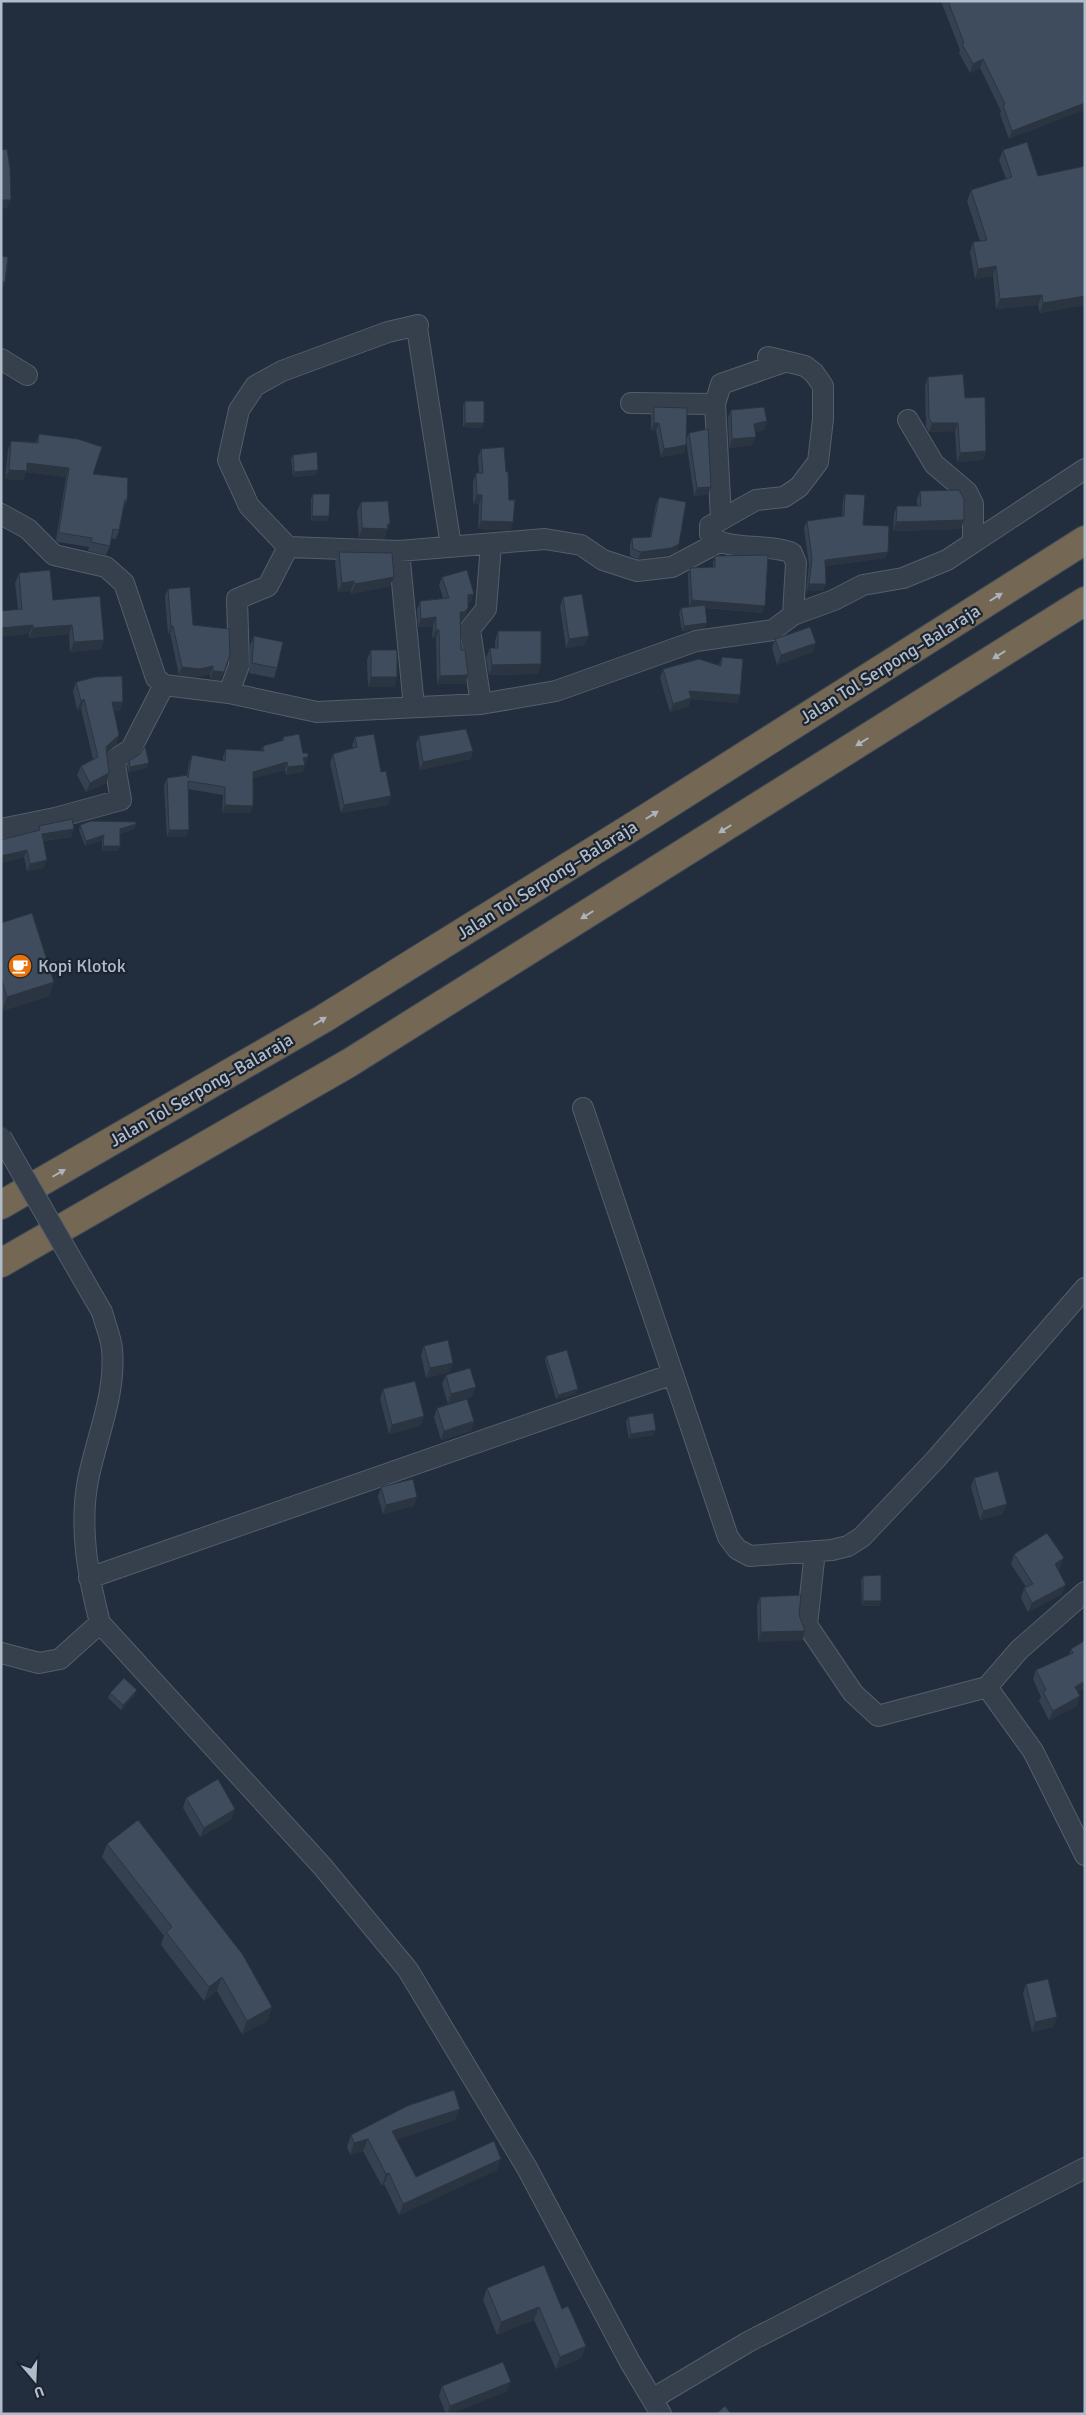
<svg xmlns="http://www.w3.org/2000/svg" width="1086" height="2415" viewBox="0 0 1086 2415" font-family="Signika,sans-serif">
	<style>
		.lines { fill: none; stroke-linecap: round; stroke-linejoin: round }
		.street-casing { stroke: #545e6b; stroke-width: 22 }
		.highway-casing { stroke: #414b58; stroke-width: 30 }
		.street { stroke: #36404d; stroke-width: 20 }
		.highway { stroke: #746753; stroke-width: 28 }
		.street-bridge-casing { stroke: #545e6b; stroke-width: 22; stroke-linecap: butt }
		.street-bridge { stroke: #36404d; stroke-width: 20 }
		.wall { fill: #354150 }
		.shaded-wall { fill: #2b3541 }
		.building { fill: #3e4c5d; stroke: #2b3541 }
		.oneway { fill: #acb3bd }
		.labels { text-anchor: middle; stroke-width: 4.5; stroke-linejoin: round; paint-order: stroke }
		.street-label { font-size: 18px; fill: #b2bbc9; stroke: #1b2532 }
		.poi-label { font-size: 18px; fill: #b2bbc9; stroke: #1b2532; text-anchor: start }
	</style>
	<rect width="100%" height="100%" fill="#222e3d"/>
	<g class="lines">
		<g class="street-casing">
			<path id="street" d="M768 357 805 366 814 373 823 386V419L818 462 799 487 784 497 756 500 710 526V534C722 552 772 543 792 553L796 563 793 615
				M1 359 27 375
				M631 403 715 404 721 384 784 362
				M715 404 721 518
				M908 420 934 464 967 492 973 504V542
				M1 514 28 529 54 555 106 567 124 583 156 678 164 685 229 693 317 712 481 704 556 691 696 641 773 630 793 615 834 600 863 585 903 578 947 560 1085 469
				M288 547 249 506 228 460 239 410 255 386 282 371 388 332 418 325 417 328 451 546
				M399 551 414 707
				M229 693 239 665 237 599 268 586 288 547 399 551 545 539 581 545 603 560 637 571 672 567 719 542
				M481 704 470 629 486 609 491 544
				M1 829 55 818 121 800 114 760 131 749 164 685
				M583 1108 728 1537 737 1549 750 1556 832 1550 848 1546 862 1537 936 1459 1085 1288
				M102 1312C105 1324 111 1337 112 1349 116 1395 97 1435 88 1480 79 1528 88 1576 100 1623L322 1866 408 1970 527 2168 630 2362 661 2414
				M815 1551 807 1625 853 1693 878 1716 987 1687 1019 1650 1085 1592
				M89 1578 673 1374
				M1 1653 39 1663 60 1659 100 1623
				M987 1687 1033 1751 1085 1855
				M652 2399 748 2342 1085 2168"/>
		</g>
		<g class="highway-casing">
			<path id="highway" d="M1 1205 323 1019 645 819 1085 540
				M1 1263 349 1063 1085 601"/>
		</g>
		<use href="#street" class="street"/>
		<use href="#highway" class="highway"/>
		<g class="street-bridge-casing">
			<path id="street-bridge" d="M1 1137 102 1312"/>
		</g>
		<use href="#street-bridge" class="street-bridge"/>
	</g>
	<path class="wall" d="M941 1H1085L1009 139 1000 114 1001 111 980 68 970 73 959 53 960 50Z
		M1003 150 1085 305 1040 313 1038 305 996 309 993 276 975 279 970 252 973 242 980 241 967 201 971 190 1006 179 999 160Z
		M928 377 965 398 986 451 983 460 957 462 955 431 929 432 926 427 925 386Z
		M465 401 484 423 482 428 463 427V406Z
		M654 407 686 440 689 433 708 494 694 496 686 441 684 453 661 457 656 431H651V415Z
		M731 410 767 421 764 430 755 432 752 445 729 448 728 418Z
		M39 434 127 500 123 509 119 530 116 539 111 538 110 546 106 555 88 551 89 547 58 542 56 540 66 477 26 472 23 480 5 479 8 450 11 441 36 442Z
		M481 449 506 472 509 500 513 522 510 530 478 529 479 504H473V482L476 473H479L478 457Z
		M293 455 318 470 316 475 293 477 291 459Z
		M920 491 964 520 961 529 893 531 894 514 897 506H917V499Z
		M313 494 328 521H311V499Z
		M845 494 863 525 888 552 885 558 825 566 823 591H806L809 565 804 528 807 521 842 516 843 500Z
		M659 497 677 551 668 555 638 559 630 556V545L632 538 650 537 656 504Z
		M361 502 386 534 384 539 359 538 357 512Z
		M339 552 390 586 351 594V591L338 592 335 562Z
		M715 556 763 613 705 608V628L682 631 679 613 681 608 689 606 688 575 690 568 713 567V562Z
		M19 573 104 640 101 649 70 652 69 634 29 638V634L18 609 15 583Z
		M442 577 471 602 468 603V608L465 617 461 621H460L461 650 465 684H437L436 638H432L433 626 418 627 417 610 420 601 443 598 439 585Z
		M168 589 193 625 221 680 210 679V674L197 677 179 675 170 633 168 634 165 596Z
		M563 597 585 645 566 648 560 607Z
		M498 631 538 674 489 675 486 658 490 648H495V641Z
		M254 636 277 668 274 678 249 673 250 645Z
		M775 639 813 652 777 665 772 648Z
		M371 650 397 677 394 687H368L367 660Z
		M722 657 740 695 737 703 691 699 688 707 670 712 660 678 663 669 719 665Z
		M76 682 120 711H114L119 735 116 745 107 752 109 773 106 783 86 792 77 775 81 766 93 759 81 709 77 710 73 691Z
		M419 736 471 759 420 770 416 744Z
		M283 737 303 753 306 764H305L302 772 286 775 285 770 253 778V806L250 813H222L223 795 188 789 186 837H167L164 786 167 778 187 775 189 763 192 755 223 761V757L226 749 261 751 263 746 281 741Z
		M355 737 381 772 391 796 387 805 341 813 330 763 333 754 353 748 352 746Z
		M129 761 147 768 128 772 127 766Z
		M136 824 134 829 120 834V846L118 851H102V840L85 846 79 830 80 825Z
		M39 826 74 829 71 837 43 841 44 868 27 871 24 857 1 863 37 831Z
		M1 923 49 996 2 1011 1 1008Z
		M424 1346 450 1372 426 1378 421 1355Z
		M546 1356 576 1394 556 1399 545 1360Z
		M446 1375 472 1397 448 1404 442 1384Z
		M383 1389 424 1416 420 1426 389 1434 380 1399Z
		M437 1408 474 1421 471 1431 441 1440 434 1417Z
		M628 1417 654 1435 629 1439 626 1422Z
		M974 1478 1003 1514 980 1520 971 1487Z
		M381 1487 414 1506 383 1514 378 1497Z
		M1014 1554 1060 1568 1058 1570 1062 1594 1028 1612 1021 1598 1024 1588 1026 1587 1011 1564Z
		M863 1576 881 1601 879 1606H862L861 1580Z
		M760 1597 805 1631 802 1640 758 1642 757 1606Z
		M1084 1641 1077 1706 1049 1720 1039 1701 1041 1697 1033 1679 1036 1670 1069 1655 1071 1649Z
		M110 1693 135 1695 121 1710 108 1698Z
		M186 1798 232 1819 200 1837 183 1808Z
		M107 1844 272 2007 267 2021 242 2034 217 1991 204 2001 161 1945 164 1936 102 1857Z
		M1026 1984 1057 2017 1053 2027 1032 2032 1023 1993Z
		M460 2109 455 2120 396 2140 416 2177 497 2170 399 2215 384 2184 382 2186 363 2151 350 2155 347 2147 351 2135Z
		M487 2288 562 2309 586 2346 581 2358 556 2369 534 2320 497 2335 483 2300Z
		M442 2386 507 2391 450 2414H446L439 2396Z"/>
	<path class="shaded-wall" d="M983 59 980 68 970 73 973 64Z
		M1085 103V110L1009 139 1012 131Z
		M1 200H11L7 208 1 209Z
		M996 266 993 276 975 279 978 269Z
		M1 282H5L4 287H1Z
		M1042 295 1038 305 996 309 1000 299Z
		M1085 296V305L1040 313 1043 303Z
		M767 421 764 430 751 433 754 424Z
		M465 423H484L482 428 463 427Z
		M654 423H659L656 431H651Z
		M932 423H958L955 431 929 432Z
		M756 437 752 445 729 448 732 439Z
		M686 445 684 453 661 457 664 449Z
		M986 451 983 460 957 462 960 453Z
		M27 463 69 468 66 477 26 472 23 480 5 479 9 470Z
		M318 470 316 475 293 477 294 472Z
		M711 487 708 494 694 496 697 488Z
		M477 495H482L479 504H473Z
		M312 516H329L328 521H311Z
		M964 520 961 529 893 531 896 522Z
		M481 521 513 522 510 530 478 529Z
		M390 524 384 539 359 538 362 528Z
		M679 544 677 551 668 555 638 559 641 552Z
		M888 552 885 558 823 566 825 560Z
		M394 577 390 586 351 594 355 584Z
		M354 581 351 591 338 592 342 583Z
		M809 584H826L823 591H806Z
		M474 594 471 602 465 604 468 595Z
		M692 600 765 606 763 613 689 606Z
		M468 608 465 617 461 621H457L460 612Z
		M436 617 433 626 418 627 421 619Z
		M707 623 705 628 682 631 684 626Z
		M33 625 29 634 1 637V628Z
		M72 625 69 634 29 638 33 628Z
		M171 626H173L170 633 168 634Z
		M436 630H439L436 638H432Z
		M589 636 585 645 566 648 569 639Z
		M104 640 101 649 70 652 74 642Z
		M816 643 813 652 777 665 781 655Z
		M541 664 538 674 489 675 492 665Z
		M213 666 210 674 197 677 179 675 182 667Z
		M213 671 224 672 221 680 210 679Z
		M468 675 465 684H437L440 676Z
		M371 677H397L394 687H368Z
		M689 691 740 695 737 703 691 699 688 707 670 712 673 704Z
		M84 699 81 709 77 710 81 701Z
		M112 702H123L120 711H109Z
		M119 735 116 745 103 756 106 747Z
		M473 751 471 759 420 770 423 762Z
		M308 757 306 764 301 765 303 758Z
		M287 762 285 770 250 779 253 772Z
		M149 763 147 768 128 772 130 767Z
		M305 765 302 772 286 775 288 767Z
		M109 773 106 783 86 792 90 783Z
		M391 796 387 805 341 813 344 805Z
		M225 805 253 806 250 813H222Z
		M136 824 134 829 119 834 120 829Z
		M74 829 71 837 39 841 42 834Z
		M169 830H189L186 837H167Z
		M104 835 102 840 85 846 86 841Z
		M103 846H120L118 851H102Z
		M27 850 24 857 1 863V856Z
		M47 860 44 868 27 871 30 864Z
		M54 982 49 996 2 1011 7 997Z
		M453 1363 450 1372 426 1378 430 1368Z
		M476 1387 472 1397 448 1404 451 1394Z
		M578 1389 576 1394 556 1399 558 1395Z
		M424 1416 420 1426 389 1434 392 1425Z
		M474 1421 471 1431 441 1440 444 1431Z
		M656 1430 654 1435 629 1439 631 1434Z
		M417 1497 414 1506 383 1514 386 1505Z
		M1007 1504 1003 1514 980 1520 983 1511Z
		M1064 1558 1060 1568 1051 1574 1055 1564Z
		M1066 1585 1062 1594 1028 1612 1032 1603Z
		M863 1601H881L879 1606H862Z
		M805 1631 802 1640 758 1642 761 1632Z
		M1085 1681V1688L1072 1696 1075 1687Z
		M137 1690 135 1695 121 1710 123 1705Z
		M1080 1696 1077 1706 1049 1720 1053 1711Z
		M235 1809 232 1819 200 1837 204 1828Z
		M222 1977 217 1991 204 2001 209 1987Z
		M272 2007 267 2021 242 2034 247 2021Z
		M1057 2017 1053 2027 1032 2032 1035 2022Z
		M460 2109 455 2120 388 2143 392 2131Z
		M368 2139 363 2151 350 2155 354 2143Z
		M501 2159 497 2170 399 2215 403 2204Z
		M389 2173 384 2184 382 2186 386 2174Z
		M539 2307 534 2320 497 2335 501 2322Z
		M586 2346 581 2358 556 2369 560 2357Z
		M511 2382 507 2391 450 2414H447L450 2406Z"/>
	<path class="building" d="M948 1H1085V103L1012 131 1003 105 1005 104 983 59 973 64 962 44 964 43Z
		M1027 142 1038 176 1085 166V296L1043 303 1042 295 1000 299 996 266 978 269 973 242 987 240 971 190 1012 177 1003 150Z
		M7 149 10 168 11 200H1V150Z
		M1 256 8 257 5 282H1Z
		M963 374 965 398 985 397 986 451 960 453 958 423H932L929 418 928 377Z
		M465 401H484V423H465Z
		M654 407 687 408 686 445 664 449 659 423H654Z
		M764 407 767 421 754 424 756 437 732 439 731 410Z
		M708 429 711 487 697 488 689 433Z
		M39 434 78 439 102 447 93 474 128 478 127 500H125L119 530 113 529 110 546 91 542 92 538 61 533 59 531 69 468 27 463V471L9 470 11 441 38 443Z
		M504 447 506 472H508L509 500H515L513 522 481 521 482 495H477L476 473H483L481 449Z
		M317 452 318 470 294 472 293 455Z
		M959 490 964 499V520L896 522 897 506H921L920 491Z
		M313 494H330L329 516H312Z
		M845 494 865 495 863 525 889 526 888 552 825 560 826 584H809L812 558 807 521 844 516Z
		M659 497 686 502 679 544 671 548 641 552 633 549 632 538 651 537Z
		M388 501 390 524 387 525 388 529 362 528 361 502Z
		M339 552 392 553 394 577 355 584 354 581 342 583Z
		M768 555 765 606 692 600 690 568 715 567V556Z
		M50 570 53 600 100 596 104 640 74 642 72 625 33 628V625L1 628V611L22 609 19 573Z
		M467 570 474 594 468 595V608L464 612H460L461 650H465L468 675 440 676 439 630H436V617L421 619 420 601 449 598 442 577Z
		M190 587 193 625 229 629 230 655 224 672 213 671V666L200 669 182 667 173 626H171L168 589Z
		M582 594 589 636 569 639 563 597Z
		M705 605 707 623 684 626 681 608Z
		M810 627 816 643 781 655 775 639Z
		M498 631H541V664L492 665 490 648H498Z
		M254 636 283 642 277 668 252 663Z
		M371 650H397V677H371Z
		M722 657 743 659 740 695 689 691 691 698 673 704 663 669 699 659 721 666Z
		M122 676 123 702H112L119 735 106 747 109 773 90 783 81 766 98 757 84 699 81 701 76 682 95 677Z
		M466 729 473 751 423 762 419 736Z
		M299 734 303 753H308V757L303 758 305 765 288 767 287 762 253 772V806L225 805V787L188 781 189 830H169L167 778 188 775V778L192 755 225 761 226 749 264 751 263 746 284 740 283 737Z
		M374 734 381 772 386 771 391 796 344 805 333 754 357 747 355 737Z
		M145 746 149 763 130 767 129 761 140 754Z
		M72 819 74 829 42 834 47 860 30 864 27 850 1 856V840L40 830 39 826Z
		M91 821 136 822V824L120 829V846H103L104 835 86 841 80 825Z
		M32 913 54 982 7 997 1 978V923Z
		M448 1340 453 1363 430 1368 424 1346Z
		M567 1350 578 1389 558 1395 546 1356Z
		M470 1368 476 1387 451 1394 446 1375Z
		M415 1381 424 1416 392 1425 383 1389Z
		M467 1399 474 1421 444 1431 437 1408Z
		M653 1413 656 1430 631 1434 628 1417Z
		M998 1471 1007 1504 983 1511 974 1478Z
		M413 1479 417 1497 386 1505 381 1487Z
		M1047 1533 1064 1558 1055 1564 1066 1585 1032 1603 1024 1588 1033 1584 1014 1554Z
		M881 1575V1601H863V1576Z
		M801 1595 799 1615 805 1631 761 1632 760 1597Z
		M1084 1641 1085 1681 1075 1687 1080 1696 1053 1711 1043 1692 1046 1690 1036 1670 1073 1653 1071 1649Z
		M124 1678 137 1690 123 1705 110 1693Z
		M218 1779 235 1809 204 1828 186 1798Z
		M138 1820 243 1955 272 2007 247 2021 222 1977 209 1987 166 1932 172 1927 107 1844Z
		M1048 1979 1057 2017 1035 2022 1026 1984Z
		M454 2090 460 2109 392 2131 416 2177 494 2141 501 2159 403 2204 389 2173 386 2174 368 2139 354 2143 351 2135 407 2106Z
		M544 2265 562 2309 568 2306 586 2346 560 2357 539 2307 501 2322 487 2288Z
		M503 2362 511 2382 450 2406 442 2386Z
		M725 2406 731 2414H716Z"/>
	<defs><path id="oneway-solid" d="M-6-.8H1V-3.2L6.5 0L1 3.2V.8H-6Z" transform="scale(1.25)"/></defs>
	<g class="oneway">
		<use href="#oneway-solid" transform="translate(996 597) rotate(-32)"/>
		<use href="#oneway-solid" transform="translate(999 655) rotate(148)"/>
		<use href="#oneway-solid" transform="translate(862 742) rotate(148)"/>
		<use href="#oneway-solid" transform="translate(652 815) rotate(-32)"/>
		<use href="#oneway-solid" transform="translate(725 829) rotate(148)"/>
		<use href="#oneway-solid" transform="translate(587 915) rotate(148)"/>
		<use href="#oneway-solid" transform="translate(320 1021) rotate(-31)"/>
		<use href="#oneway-solid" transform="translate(59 1173) rotate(-30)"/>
	</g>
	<defs>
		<g id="cafe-disc" transform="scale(1.25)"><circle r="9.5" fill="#e8710a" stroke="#1b2532"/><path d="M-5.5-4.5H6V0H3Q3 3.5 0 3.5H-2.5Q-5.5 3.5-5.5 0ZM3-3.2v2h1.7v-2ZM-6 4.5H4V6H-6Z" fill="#fff"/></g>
	</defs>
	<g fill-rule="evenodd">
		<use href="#cafe-disc" x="20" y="966"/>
	</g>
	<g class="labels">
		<g class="street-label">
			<text transform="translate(890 664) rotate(-32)" y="6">Jalan Tol Serpong–Balaraja</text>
			<text transform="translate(547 880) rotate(-32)" y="6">Jalan Tol Serpong–Balaraja</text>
			<text transform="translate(201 1090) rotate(-30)" y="6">Jalan Tol Serpong–Balaraja</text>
		</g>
		<g class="poi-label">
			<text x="38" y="972">Kopi Klotok</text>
		</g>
	</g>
	<rect width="1086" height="2415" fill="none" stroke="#b2bbc9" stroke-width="5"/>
	<g transform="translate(35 2380) rotate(161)" stroke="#1b2532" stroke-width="4" paint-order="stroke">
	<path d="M0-4L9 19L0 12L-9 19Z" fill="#b2bbc9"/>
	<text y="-8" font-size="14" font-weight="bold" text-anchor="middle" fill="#b2bbc9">U</text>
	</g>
</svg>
